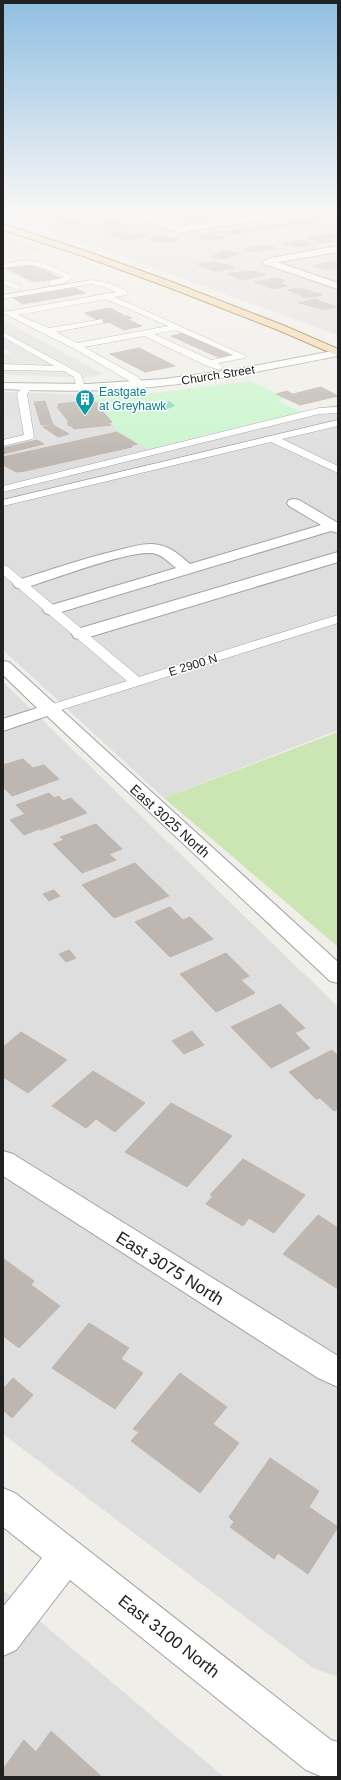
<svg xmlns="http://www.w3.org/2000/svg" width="341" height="1780" viewBox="0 0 341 1780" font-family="Helvetica,sans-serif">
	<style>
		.residential { fill: #dfdede }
		.commercial { fill: #efdad9 }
		.grass { fill: #cbe6b2 }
		.park { fill: #c9f6cd }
		.pitch { fill: #8cd9bc }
		.parking { fill: #e1e1e1 }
		.building { fill: #beb7b1; stroke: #c1b5ab }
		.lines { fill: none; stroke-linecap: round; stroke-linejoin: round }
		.lane-casing { stroke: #a2a2a2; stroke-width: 1 }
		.street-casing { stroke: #a2a2a2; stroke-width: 2 }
		.primary-casing { stroke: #92660b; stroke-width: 2 }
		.lane { fill: #fff; fill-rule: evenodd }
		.street { fill: #fff; fill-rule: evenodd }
		.primary { fill: #f5d5a8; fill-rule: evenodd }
		.labels { text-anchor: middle; stroke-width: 3; stroke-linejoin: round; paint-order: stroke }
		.far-street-label { font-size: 12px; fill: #212121; stroke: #fff }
		.far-culture-label { font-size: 12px; fill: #0d838f; stroke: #fff; text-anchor: start }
		.street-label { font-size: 14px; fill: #212121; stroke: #fff }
		.near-street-label { font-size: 17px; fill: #212121; stroke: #fff }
	</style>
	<rect width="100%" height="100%" fill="#f0eee8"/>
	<path class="residential" d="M3 212H338V335L24 221 3 216Z
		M3 392 105 395 147 449 338 404V730L164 798 3 650Z
		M3 682 338 1007V1677L313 1668 3 1434Z
		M3 1590 224 1777H3Z"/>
	<path class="commercial" d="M3 235 19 240 44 251 3 260Z"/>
	<path class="grass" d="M338 732V947L164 798Z"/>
	<path class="park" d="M251 381 287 398 278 401 302 412 147 449 116 430 95 398 100 395 156 393Z"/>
	<path class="pitch" d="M169 401 175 405 173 407C160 412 145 415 134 405Z"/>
	<path class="parking" d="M3 320 103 374 91 377H62L3 374V355L11 353 3 348Z
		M45 401 53 425 68 435 58 437 63 440 3 454V416L10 419 16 417 34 402Z"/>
	<path class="building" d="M101 212 113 216 99 218 87 214Z
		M213 212H243L217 216 207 213Z
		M197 215 205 218 188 221 178 218Z
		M69 216 76 218 72 219 80 223 66 225 55 220 59 219 56 218Z
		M313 218 322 221 297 225 288 222Z
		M114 221 129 226 110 230 98 225Z
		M281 223 291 226 264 230 256 227Z
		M247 228 255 231 228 235 221 232Z
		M120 231 132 235 140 233 148 235 124 240 106 234Z
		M212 233 225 238 206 241 197 237 204 236 201 235Z
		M328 234 338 238 329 239 335 241 322 243 306 238Z
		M155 236 180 238 175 242 149 240Z
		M301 240 314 245 293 247 282 243Z
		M267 245 277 248 253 252 244 249Z
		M223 251 230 252 239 253 224 259 210 257Z
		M330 261 338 263V268L326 270 314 266Z
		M213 262 228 265 235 268 214 271 197 264Z
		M31 264 60 278 34 282 5 268Z
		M246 271 258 272 266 275 242 280 227 274Z
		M277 278 286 281 279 283 288 286 273 289 254 282Z
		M75 288 85 293 23 304 13 298Z
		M301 288 322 295 306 298 288 290Z
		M315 299 325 303 337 307 325 310 299 303Z
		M110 308 125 316H128L132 318 127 319 142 326 124 330 109 322 104 323 84 313Z
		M184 333 235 357 222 359 171 336Z
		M139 348 175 366 145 372 110 354Z
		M321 387 338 396 300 405 276 394 287 391 293 394Z
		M93 400 95 403H98L101 407H99L112 422 109 423 111 425 74 429 71 426H69L67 422H69L57 407H59L58 404Z
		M45 401 53 425H41L34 402Z
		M53 425 69 434 58 437 43 427Z
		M117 432 137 444 130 446 132 447 25 471 16 472 3 465V457Z
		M37 440 44 444 3 454V448Z
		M23 759 33 768 44 765 59 779 12 796 3 787V765Z
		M49 793 54 798 59 796 63 801 71 798 87 813 41 830 39 829 24 835 10 820 25 814 16 805Z
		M96 824 122 849 109 854 116 860 82 873 53 844 64 840 60 837Z
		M135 863 169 896 114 918 82 885Z
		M54 890 60 896 49 901 43 894Z
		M170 907 183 920 190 917 213 939 170 957 135 922Z
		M69 950 76 958 66 962 59 954Z
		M226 953 249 976 241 980 255 993 216 1012 180 974Z
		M280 1004 305 1028 295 1033 310 1048 271 1068 231 1027Z
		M192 1031 204 1045 184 1054 172 1041Z
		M21 1032 67 1060 28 1093 3 1077V1047Z
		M332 1050 338 1056V1109L334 1111 320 1098 316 1099 289 1072Z
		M93 1071 145 1103 115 1132 96 1119 86 1128 52 1106Z
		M171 1103 232 1136 187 1187 125 1152Z
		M243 1159 305 1195 274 1233 249 1218 243 1226 206 1204 213 1196 210 1195Z
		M318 1215 338 1228V1289L283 1254Z
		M4 1259 34 1281 31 1285 60 1306 19 1348 3 1336Z
		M89 1323 129 1348 121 1359 143 1373 115 1409 52 1368Z
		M180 1373 227 1407 213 1424 239 1443 200 1493 131 1441 139 1432 133 1429Z
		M13 1378 33 1395 12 1418 3 1410V1389Z
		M270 1458 319 1491 309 1507 338 1527 308 1574 278 1553 274 1559 230 1527 234 1522 229 1517Z
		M51 1731 102 1777H3V1769L24 1740 36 1752Z"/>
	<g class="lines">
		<g class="lane-casing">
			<path id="lane" d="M25 260 41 262 73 276C67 283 58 286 49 285V281L64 277C36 264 34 263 3 268V264Z
				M3 279 20 286 21 288 17 290 3 284Z
				M91 280 109 283 127 291V295L115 297 246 356 245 358 218 363 223 367 219 370 205 365 144 336 84 347 138 377 145 385 141 388 73 348 3 313 7 311H10L116 292 104 287 91 284 3 299V295ZM106 299 168 326 77 343 56 332 103 323V319L49 328 18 315ZM176 330 233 355 211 360 154 334Z
				M3 332 81 374 85 388 83 390H77L74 377 64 371 3 370V364L54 366 3 337Z
				M27 384 32 387 27 394 34 437 32 439 3 446V440L24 435 17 394 24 385Z
				M338 407V413L319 414 3 492V486L319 408Z
				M338 420V426L282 439 338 466V473L271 442 3 506V500Z
				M3 565 7 566 139 677 338 615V623L48 714 43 713 41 710 43 707 127 681 3 575Z"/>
		</g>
		<g class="street-casing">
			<path id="street" d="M36 212H55L51 214 3 221V217Z
				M128 212H139L180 227 280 212H299L295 214 179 233Z
				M338 246V252L277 262 338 283V289L264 264 262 262 270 258Z
				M338 350 337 356C272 369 206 383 139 388 94 392 48 391 3 389V383L88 384 164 379 238 369Z
				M294 499 299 500 338 523V533L331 531 51 615 45 613 43 610 45 607 176 568C170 563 163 556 156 554 135 547 47 582 21 589L15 587 13 584 15 581C50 570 84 558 119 550 132 547 146 542 159 545 171 547 181 556 190 564L321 525 289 506 287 503 289 500Z
				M338 552V562L86 638 80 639 74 638 72 634 74 630Z
				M3 661 9 662 338 962V983L330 981 47 716 3 731V719L37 708 3 675Z
				M3 1151 13 1154 338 1356V1387L318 1378 3 1176Z
				M3 1488 15 1493 331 1740 338 1742V1777H323L306 1770 70 1580 16 1650 3 1656V1607L42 1558 3 1527Z"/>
		</g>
		<g class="primary-casing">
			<path id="primary" d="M3 224 89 252 172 282 285 326 338 349V356L278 330 165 286 83 256 3 230Z"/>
		</g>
		<use href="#lane" class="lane"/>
		<use href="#street" class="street"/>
		<use href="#primary" class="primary"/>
	</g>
	<linearGradient id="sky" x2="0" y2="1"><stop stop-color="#90bfe2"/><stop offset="0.46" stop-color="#f8f7f5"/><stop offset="1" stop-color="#f8f7f5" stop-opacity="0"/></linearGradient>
	<rect width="341" height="461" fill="url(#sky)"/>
	<defs>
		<g id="building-pin" transform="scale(1)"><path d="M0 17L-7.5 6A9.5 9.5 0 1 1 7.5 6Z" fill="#0f9aa8" stroke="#fff"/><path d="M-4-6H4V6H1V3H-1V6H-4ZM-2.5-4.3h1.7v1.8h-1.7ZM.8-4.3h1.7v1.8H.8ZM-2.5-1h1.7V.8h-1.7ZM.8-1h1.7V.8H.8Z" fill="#fff"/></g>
	</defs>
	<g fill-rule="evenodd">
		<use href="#building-pin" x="85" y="399"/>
	</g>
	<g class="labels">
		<g class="far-street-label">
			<text transform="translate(218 375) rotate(-9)" y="4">Church Street</text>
			<text transform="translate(193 665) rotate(-17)" y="4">E 2900 N</text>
		</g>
		<g class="far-culture-label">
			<text x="99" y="396">Eastgate<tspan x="99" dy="14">at Greyhawk</tspan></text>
		</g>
		<g class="street-label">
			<text transform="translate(170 821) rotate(42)" y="5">East 3025 North</text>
		</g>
		<g class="near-street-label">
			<text transform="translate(170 1268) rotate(32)" y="6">East 3075 North</text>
			<text transform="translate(169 1636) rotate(38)" y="6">East 3100 North</text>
		</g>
	</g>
	<rect width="341" height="1780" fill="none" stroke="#212121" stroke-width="8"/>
</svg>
